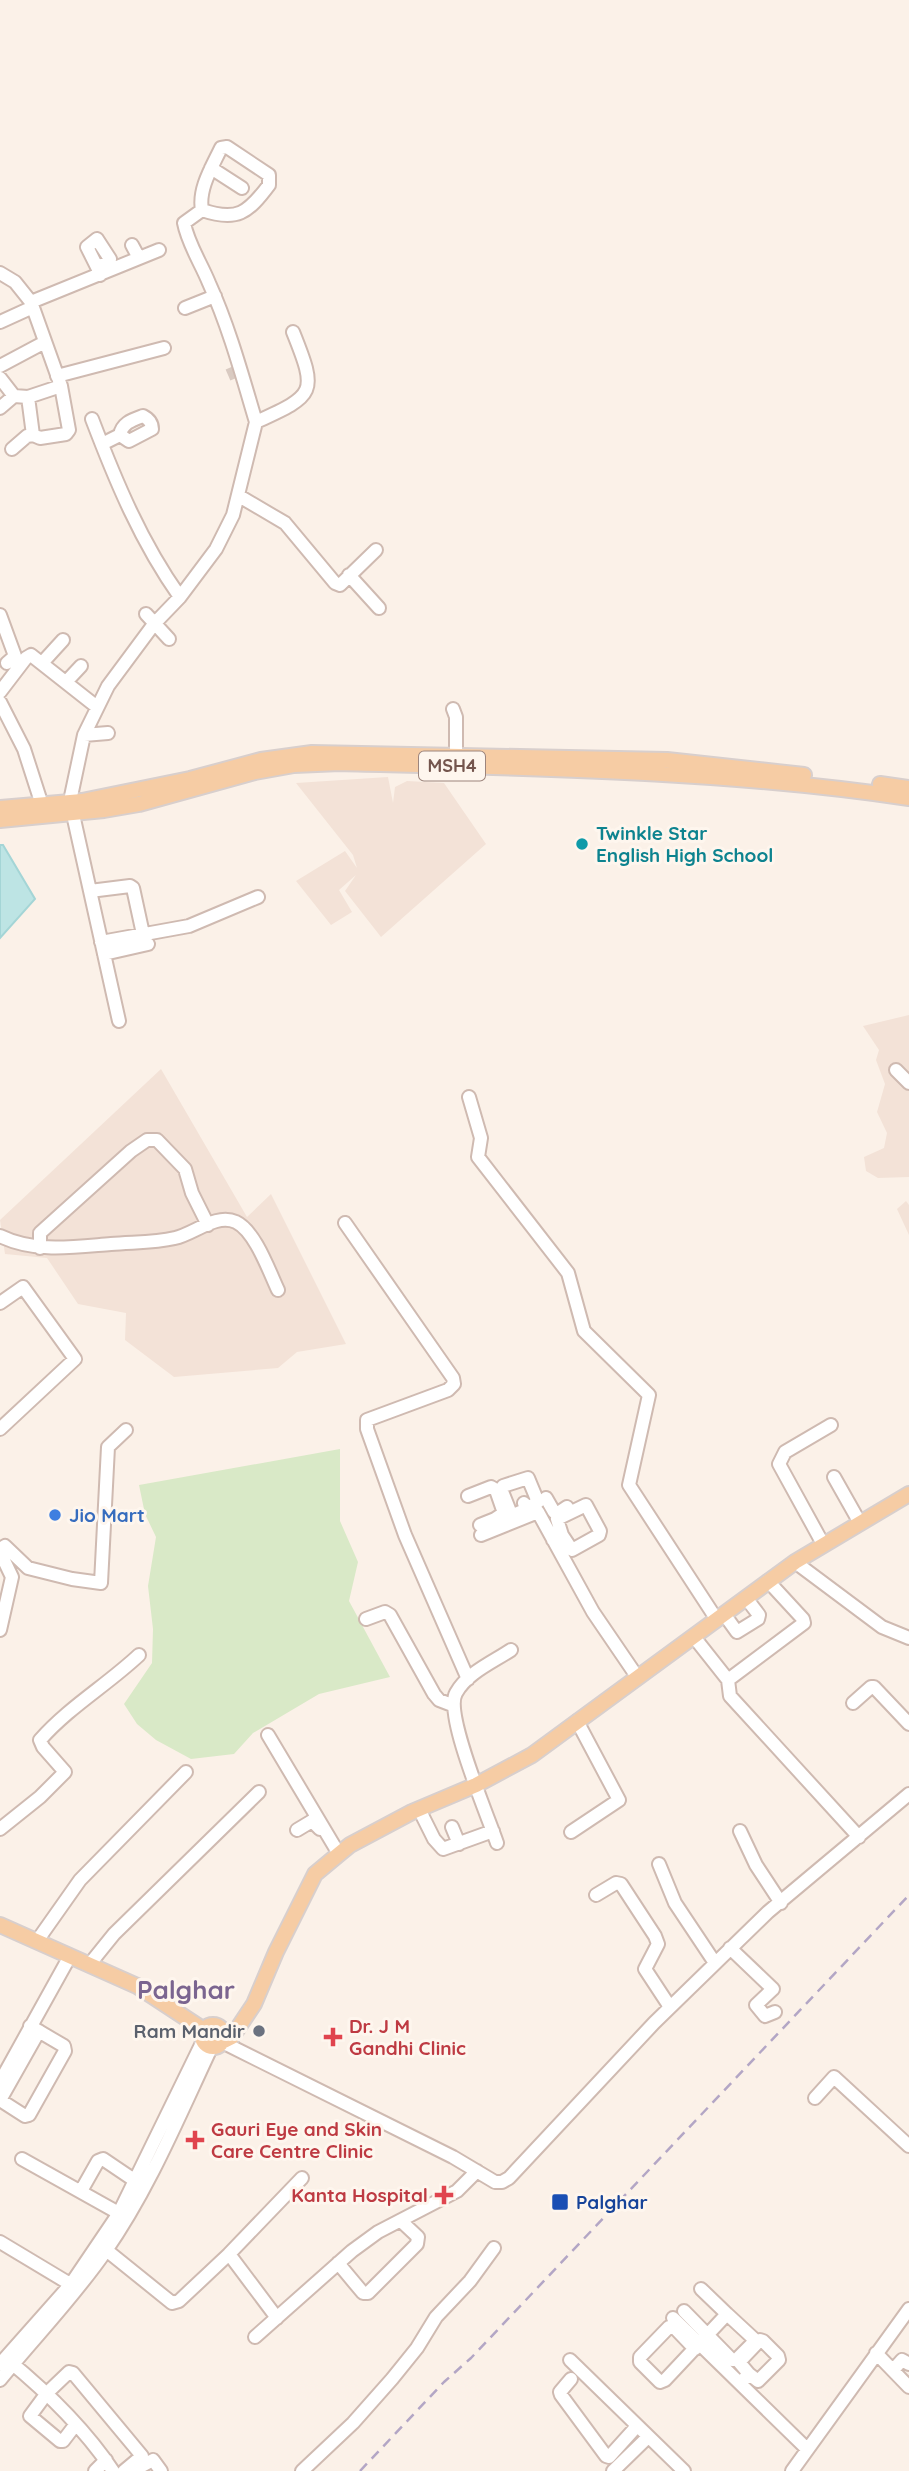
<svg xmlns="http://www.w3.org/2000/svg" width="909" height="2471" viewBox="0 0 909 2471" font-family="Quicksand,sans-serif">
	<style>
		.residential { fill: #f3e2d7 }
		.green { fill: #d9e9c7 }
		.water { fill: #bde4e4; stroke: #a4d5d6; stroke-width: 2 }
		.lines { fill: none; stroke-linecap: round; stroke-linejoin: round }
		.minor-tunnel { stroke: #d9cac1; stroke-width: 12; stroke-dasharray: 12 6; stroke-linecap: butt }
		.minor-casing { stroke: #cfbab1; stroke-width: 16 }
		.major-casing { stroke: #d8cfcd; stroke-width: 18 }
		.minor { stroke: #fff; stroke-width: 12 }
		.major { stroke: #f6cca4; stroke-width: 14 }
		.rail { stroke: #b3a6c5; stroke-width: 2.5; stroke-dasharray: 10 7; stroke-linecap: butt }
		.culture-dot { fill: #0f9aa8; stroke: #fef6ee; stroke-width: 2.5 }
		.shop-dot { fill: #3f7fe0; stroke: #fef6ee; stroke-width: 2.5 }
		.worship-dot { fill: #6b7280; stroke: #fef6ee; stroke-width: 2.5 }
		.health-dot { fill: #e0444e; stroke: #fef6ee; stroke-width: 2.5 }
		.transit-dot { fill: #1a4fb4; stroke: #fef6ee; stroke-width: 2.5 }
		.labels { text-anchor: middle; stroke-width: 6; stroke-linejoin: round; paint-order: stroke }
		.shield { fill: #fef6ee; stroke: #9d857d; stroke-width: 2 }
		.shield-label { font-size: 18px; font-weight: bold; fill: #74554d }
		.culture-label { font-size: 19px; font-weight: bold; fill: #0d838f; stroke: #fef6ee; text-anchor: start }
		.shop-label { font-size: 19px; font-weight: bold; fill: #366cbe; stroke: #fef6ee; text-anchor: start }
		.health-label { font-size: 19px; font-weight: bold; fill: #be3a42; stroke: #fef6ee; text-anchor: start }
		.worship-label { font-size: 19px; font-weight: bold; fill: #5b616d; stroke: #fef6ee; text-anchor: end }
		.transit-label { font-size: 19px; font-weight: bold; fill: #164399; stroke: #fef6ee; text-anchor: start }
		.district-label { font-size: 26px; font-weight: bold; fill: #7b6590; stroke: #fef6ee }
	</style>
	<rect width="100%" height="100%" fill="#fbf1e8"/>
	<path class="residential" d="M388 777 393 803 395 787 407 781 444 783 486 844 381 937 345 891 356 875 339 890 352 912 331 925 296 881 345 851 357 868 353 855 296 783Z
		M909 1015V1177L878 1178 866 1171 864 1157 884 1148 887 1133 877 1112 885 1084 876 1060 879 1050 863 1026Z
		M161 1069 247 1217 271 1194 346 1344 297 1352 278 1368 174 1377 125 1340 126 1313 78 1304 47 1258 5 1254 0 1220Z
		M906 1201 909 1205V1235L897 1209Z"/>
	<path class="green" d="M340 1449V1521L358 1562 349 1601 390 1677 319 1694 253 1733 234 1754 191 1759 156 1740 137 1724 124 1704 152 1663 153 1629 148 1586 156 1537 145 1514 139 1485Z"/>
	<path class="water" d="M0 845H3L35 899 0 938Z"/>
	<g class="lines">
		<path class="minor-tunnel" d="M228 375 235 372"/>
		<g class="minor-casing">
			<path id="minor" d="M211 168 242 188
				M202 210C198 189 212 167 221 148L227 147 269 175V185C248 213 237 222 202 210L184 223C188 244 201 263 209 283 229 327 242 375 256 422
				M132 245 139 258
				M97 267 87 247 97 239 110 259 109 262 97 267 100 275
				M0 273 15 282 31 302 61 386 69 430 66 434 40 438 33 435 27 436 12 449
				M31 302 159 250
				M185 308 215 296
				M0 322 33 307
				M0 366 45 342
				M57 376 164 348
				M0 378 14 396 28 397 61 386
				M28 397 33 435
				M0 408 14 396
				M92 419C116 482 141 542 180 597
				M102 444 120 435C122 423 132 420 143 416 149 419 152 423 152 429L129 441 120 435
				M239 496 285 523 335 583 340 585 376 550
				M349 575 379 608
				M146 614 169 639
				M0 615 15 656 7 663
				M42 663 63 640
				M66 682 81 666
				M0 692 26 658 31 655 97 707
				M0 702 24 749 42 805
				M453 709 456 717V755
				M84 735 108 733
				M90 891 130 886 133 888 143 934
				M101 942 189 926 258 897
				M104 954 148 944
				M119 1021 70 801 84 735 108 686 154 624 180 597 216 549 233 515 256 422C315 395 318 394 293 332
				M896 1070 909 1083
				M469 1097 481 1138 478 1157 568 1273 584 1331 649 1395 629 1485 717 1620
				M345 1223 453 1378 454 1384 448 1390 367 1420V1429L405 1535 468 1679
				M0 1236C35 1253 73 1247 111 1244 132 1242 154 1243 175 1238 194 1234 216 1213 236 1222 255 1231 269 1271 278 1290
				M40 1248V1233L131 1151 147 1140H157L185 1169 192 1193 208 1225
				M0 1303 23 1287 75 1359 0 1429
				M834 1477 860 1523
				M468 1496 491 1487 496 1490 504 1513 495 1519
				M546 1498 554 1512 558 1513 567 1507
				M524 1503 526 1509 538 1502 528 1478 503 1486 501 1489 511 1514 513 1515 525 1510
				M480 1525 495 1519 497 1524
				M481 1535 538 1512 593 1612 638 1678
				M553 1540 562 1535 572 1550 599 1535 600 1531 586 1505 557 1519 562 1535
				M823 1544 779 1464 785 1452 831 1425
				M0 1549 5 1546 28 1568 72 1579 101 1583 108 1447 126 1430
				M0 1552 12 1577 0 1630
				M795 1562 882 1627 909 1638
				M724 1614 737 1632 758 1619 759 1615 746 1598
				M366 1619 385 1612 390 1615 434 1694 439 1700 452 1705
				M694 1637 728 1680 730 1696 859 1837
				M728 1680 804 1623 803 1619 768 1581
				M853 1703 871 1687H874L909 1724
				M268 1735 339 1854
				M419 1809 434 1839 443 1849 493 1831
				M452 1827 459 1844
				M0 1829 40 1797 65 1772 43 1747 40 1740C69 1707 107 1685 139 1655
				M297 1830 312 1821 320 1829
				M740 1831 756 1865 781 1903
				M571 1832 619 1800 577 1721
				M497 1843C488 1816 444 1714 456 1693 467 1673 493 1662 511 1650
				M659 1864 675 1903 715 1963
				M596 1895 616 1883 621 1884 655 1936 658 1944 645 1969 670 2007
				M37 1941 80 1880 186 1772
				M730 1948 773 1989 756 2005 765 2016 775 2012
				M89 1965 114 1934 259 1792
				M222 2042 453 2157 495 2182H502L509 2178 654 2023 768 1912 909 1794
				M0 2082 70 1956
				M815 2098 834 2077 909 2146
				M0 2100 25 2116 29 2115 65 2051 64 2046 30 2026
				M0 2100 39 2031
				M22 2159 124 2216
				M81 2191 98 2161 103 2159 140 2184
				M0 2242 75 2287
				M100 2245 172 2303 179 2301 229 2254 277 2318
				M229 2254 302 2178
				M338 2263 363 2293H368L417 2244 418 2237 401 2221
				M684 2311 732 2360H736L753 2343 754 2339 727 2314
				M673 2318 806 2448
				M255 2337 352 2251 378 2232 457 2191 477 2171
				M695 2349 674 2327H669L640 2357V2362L660 2382 665 2380 727 2314 701 2289
				M876 2353 909 2387
				M8 2360C47 2392 85 2429 113 2471
				M570 2360 684 2471
				M0 2364 71 2284 119 2213 203 2041
				M894 2369 902 2360 909 2364
				M571 2379 560 2392 561 2395 606 2456 609 2457 637 2426
				M0 2380C35 2337 74 2297 105 2252 149 2189 179 2116 211 2048
				M740 2383 749 2374 758 2381 779 2360 778 2356 763 2341 760 2340 739 2362 749 2374
				M76 2424 63 2441H60L30 2416 47 2393 69 2372 73 2373 142 2456 124 2471
				M138 2468 153 2460 161 2471
				M95 2471 106 2460
				M302 2471 353 2423 392 2379 417 2348 436 2317 470 2281 494 2248
				M613 2471 648 2437
				M792 2471 909 2309"/>
		</g>
		<g class="major-casing">
			<path id="major" d="M880 784 909 788
				M0 808 82 801 190 779 261 760 312 753 667 760 804 775
				M0 820 104 810 139 804 255 772 294 765 340 763C530 768 721 770 909 798
				M0 1925 137 1986 204 2030
				M202 2036a11 11 0 1 1 22 0a11 11 0 1 1-22 0Z
				M222 2042 232 2037 254 2004 276 1952 315 1874 339 1854 350 1845 412 1812 476 1785 532 1755 795 1562 909 1494"/>
		</g>
		<use href="#minor" class="minor"/>
		<use href="#major" class="major"/>
		<path class="rail" d="M360 2471 444 2382 471 2358 909 1895"/>
	</g>
	<circle class="culture-dot" cx="582" cy="844" r="7"/>
	<circle class="shop-dot" cx="55" cy="1515" r="7"/>
	<circle class="worship-dot" cx="259" cy="2031" r="7"/>
	<g class="health-dot">
		<path d="M329.5 2026.5h7v7h7v7h-7v7h-7v-7h-7v-7h7z"/>
		<path d="M191.5 2129.5h7v7h7v7h-7v7h-7v-7h-7v-7h7z"/>
		<path d="M440.5 2184.5h7v7h7v7h-7v7h-7v-7h-7v-7h7z"/>
	</g>
	<rect class="transit-dot" x="551" y="2193" width="18" height="18" rx="3.5"/>
	<g class="labels">
		<rect class="shield" x="419" y="751.5" width="66" height="29" rx="5"/>
		<g class="shield-label">
			<text x="452" y="772">MSH4</text>
		</g>
		<g class="culture-label">
			<text x="596" y="840">Twinkle Star<tspan x="596" dy="22">English High School</tspan></text>
		</g>
		<g class="shop-label">
			<text x="69" y="1522">Jio Mart</text>
		</g>
		<g class="health-label">
			<text x="349" y="2033">Dr. J M<tspan x="349" dy="22">Gandhi Clinic</tspan></text>
			<text x="211" y="2136">Gauri Eye and Skin<tspan x="211" dy="22">Care Centre Clinic</tspan></text>
			<text x="428" y="2202" text-anchor="end">Kanta Hospital</text>
		</g>
		<g class="worship-label">
			<text x="245" y="2038">Ram Mandir</text>
		</g>
		<g class="transit-label">
			<text x="576" y="2209">Palghar</text>
		</g>
		<g class="district-label">
			<text x="186" y="1999">Palghar</text>
		</g>
	</g>
</svg>
